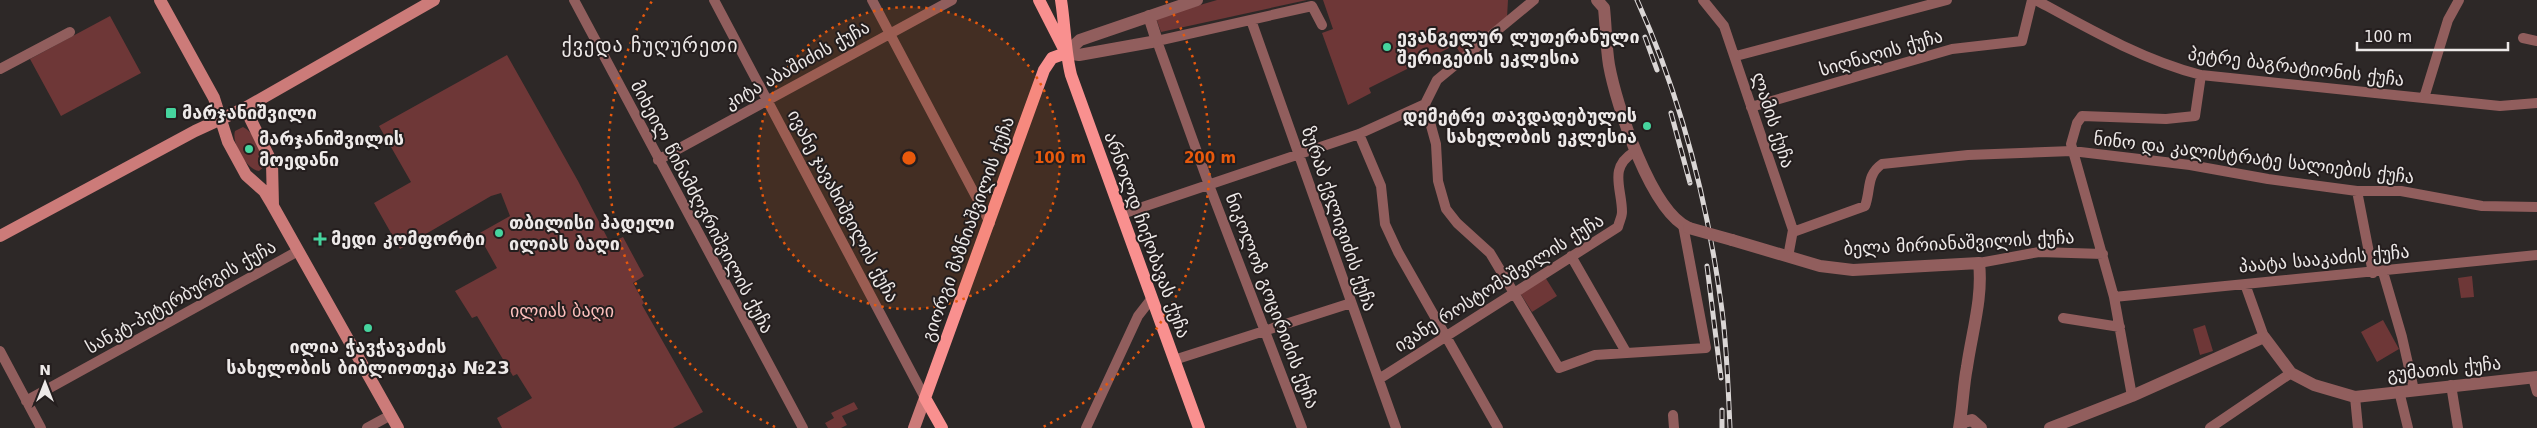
<svg xmlns="http://www.w3.org/2000/svg" width="2537" height="428" viewBox="0 0 2537 428" font-family="'DejaVu Sans','Noto Sans Georgian',sans-serif">
	<style>
		.green { fill: #6e3737 }
		.lines { fill: none; stroke-linecap: round; stroke-linejoin: round }
		.minor { stroke: #915e5d; stroke-width: 10 }
		.tertiary { stroke: #915e5d; stroke-width: 12 }
		.secondary { stroke: #cc7b79; stroke-width: 12 }
		.primary { stroke: #f9908f; stroke-width: 12 }
		.rail-casing { stroke: #dad6d5; stroke-width: 5 }
		.rail { stroke: #241e1e; stroke-width: 3; stroke-dasharray: 9; stroke-linecap: butt }
		.tertiary-bridge { stroke: #915e5d; stroke-width: 12 }
		.ring { fill: none; stroke: #e8590c; stroke-width: 2.5; stroke-dasharray: 2.5 5 }
		.poi-dot { fill: #46d49e; stroke: #241e1e; stroke-width: 2 }
		.labels { text-anchor: middle; stroke-width: 4; stroke-linejoin: round; paint-order: stroke }
		.poi-label { font-size: 18px; font-weight: bold; fill: #ede9e8; stroke: #241e1e; text-anchor: start }
		.street-label { font-size: 18px; fill: #ede9e8; stroke: #241e1e }
		.park-label { font-size: 18px; fill: #fdbfbc; stroke: #241e1e }
		.quarter-label { font-size: 20px; letter-spacing: 1px; fill: #ede9e8; stroke: #241e1e }
		.centre { fill: #e8590c; stroke: #241e1e; stroke-width: 2.5 }
		.ring-label { font-size: 15px; text-anchor: middle; font-weight: bold; fill: #e8590c; stroke: #241e1e; stroke-width: 4; stroke-linejoin: round; paint-order: stroke }
	</style>
	<rect width="100%" height="100%" fill="#2d2827"/>
	<path class="green" d="M1217 0H1307L1161 32 1156 18Z
		M1323 0H1508L1507 18 1463 57 1455 45 1369 88 1371 93 1348 105 1322 33 1333 29Z
		M110 16 141 73 61 116 30 59Z
		M507 55 578 181 610 243 623 237 644 276 633 283 644 303 642 305 703 412 673 428H502L497 418 532 398 517 374 513 376 477 316 472 318 455 291 497 268 478 234 510 216 501 193 491 196 400 249 374 203 411 182 379 126Z
		M243 127C254 132 265 153 266 165L259 171C247 170 231 143 235 131Z
		M2472 276 2474 297 2461 298 2458 278Z
		M1545 277 1557 296 1532 312 1520 293Z
		M2383 320 2399 349 2377 362 2361 332Z
		M2205 325 2213 351 2200 355 2193 329Z
		M854 402 858 409 842 416 847 425 841 428H828L825 423 834 418 831 413Z"/>
	<g class="lines">
		<path class="minor" d="M574 0 803 428
			M714 0 925 398
			M872 0 990 223
			M1703 0 1724 26 1793 230 1788 257
			M2036 0C2089 29 2143 60 2201 75L2500 106 2537 103
			M1251 20 1396 428
			M2523 38 2537 41
			M1736 56 1947 0
			M0 69 70 32
			M2424 98 2448 20 2459 0
			M1425 104 1436 144 1438 181 1446 209 1457 223 1490 253 1559 368 1595 355 1706 348 1683 225
			M1425 104 1437 80 1534 0
			M1751 107 1952 49 2022 41 2032 0
			M1359 134 1381 186 1385 224 1398 252 1498 428
			M658 160 952 0
			M2357 191 2373 273
			M1122 214 1359 134 1425 104
			M1793 232 1865 206C1871 190 1866 175 1882 164L1968 155 2072 151 2190 165 2268 179 2357 191H2401L2482 206 2537 207
			M1571 256 1626 352
			M1979 263 2039 252 2103 254
			M2383 272 2402 337 2414 390
			M2245 284 2264 337
			M2114 297 2537 255
			M2063 318 2120 327
			M0 351 41 428
			M1174 360 1351 303
			M2533 378 2537 392
			M1379 379 1618 227C1619 222 1622 217 1622 212 1622 188 1608 168 1634 152
			M2451 385 2458 428
			M2399 391 2408 428
			M2132 396 2114 297 2071 144 2077 123 2082 116 2166 119 2195 116 2201 75
			M2355 397 2358 428
			M26 401 298 251
			M1673 415 1674 428
			M367 428 391 415
			M1086 428 1138 316 1152 298
			M1302 428 1209 185 1157 41 1312 6 1322 25
			M2210 428 2291 373"/>
		<path class="tertiary" d="M1597 0 1604 8C1606 27 1606 46 1609 65 1616 104 1651 212 1689 228
			M1149 16 1157 41 1079 55 1066 53 1080 40 1197 0
			M1732 240 1820 266 1853 270 1979 263C1983 297 1972 332 1967 367 1963 387 1963 407 1959 428
			M1959 428 1964 422 1972 420 1981 428
			M2050 428 2132 396 2264 337 2291 373 2314 385 2355 397 2537 377"/>
		<path class="secondary" d="M160 0 214 98 228 142 246 175 264 191 273 206 398 428
			M245 108 272 163 273 206
			M0 236 195 131 245 108 434 0
			M914 428 925 398"/>
		<path class="primary" d="M1039 0 1066 53
			M1061 0C1065 25 1065 51 1071 75L1199 428
			M942 428 925 398 1044 70 1052 58 1066 53"/>
		<g class="rail-casing">
			<path id="rail" d="M1637 0C1680 95 1707 200 1721 303 1727 344 1728 386 1730 428
				M1645 37 1657 70
				M1671 113 1690 183
				M1707 266 1721 378
				M1722 410V428"/>
		</g>
		<use href="#rail" class="rail"/>
		<path class="tertiary-bridge" d="M1689 228 1732 240"/>
	</g>
	<circle cx="909" cy="158" r="151" fill="#e8590c" fill-opacity=".12"/>
	<g class="ring">
		<circle cx="909" cy="158" r="151"/>
		<path d="M775 427A301 301 0 0 1 652 1M1166 1A301 301 0 0 1 1043 427"/>
	</g>
	<g class="poi-dot">
		<circle cx="1387" cy="47" r="5"/>
		<rect x="165" y="107" width="12" height="12" rx="2.5"/>
		<circle cx="1647" cy="126" r="5"/>
		<circle cx="249" cy="149" r="5"/>
		<circle cx="499" cy="233" r="5"/>
		<path d="M317.5 231.5h5v5h5v5h-5v5h-5v-5h-5v-5h5z"/>
		<circle cx="368" cy="328" r="5"/>
	</g>
	<g class="labels">
		<g class="poi-label">
			<text x="1397" y="43">ევანგელურ ლუთერანული<tspan x="1397" dy="21">შერიგების ეკლესია</tspan></text>
			<text x="182" y="119">მარჯანიშვილი</text>
			<text x="1637" y="122" text-anchor="end">დემეტრე თავდადებულის<tspan x="1637" dy="21">სახელობის ეკლესია</tspan></text>
			<text x="259" y="145">მარჯანიშვილის<tspan x="259" dy="21">მოედანი</tspan></text>
			<text x="509" y="229">თბილისი პადელი<tspan x="509" dy="21">ილიას ბაღი</tspan></text>
			<text x="331" y="245">მედი კომფორტი</text>
			<text x="368" y="353" text-anchor="middle">ილია ჭავჭავაძის<tspan x="368" dy="21">სახელობის ბიბლიოთეკა №23</tspan></text>
		</g>
		<g class="street-label">
			<text transform="translate(1881 53) rotate(-16)" y="6">სიღნაღის ქუჩა</text>
			<text transform="translate(797 65) rotate(-29)" y="6">კიტა აბაშიძის ქუჩა</text>
			<text transform="translate(2296 67) rotate(7)" y="6">პეტრე ბაგრატიონის ქუჩა</text>
			<text transform="translate(1773 120) rotate(72)" y="6">ლამის ქუჩა</text>
			<text transform="translate(2254 158) rotate(7)" y="6">ნინო და კალისტრატე სალიების ქუჩა</text>
			<text transform="translate(843 206) rotate(62)" y="6">ივანე ჯავახიშვილის ქუჩა</text>
			<text transform="translate(702 207) rotate(62)" y="6">მიხეილ წინამძღვრიშვილის ქუჩა</text>
			<text transform="translate(1339 219) rotate(71)" y="6">ზურაბ ქვლივიძის ქუჩა</text>
			<text transform="translate(968 229) rotate(-70)" y="6">გიორგი მაზნიაშვილის ქუჩა</text>
			<text transform="translate(1147 235) rotate(70)" y="6">არნოლდ ჩიქობავას ქუჩა</text>
			<text transform="translate(1959 243) rotate(-3)" y="6">ბელა მირიანაშვილის ქუჩა</text>
			<text transform="translate(2324 259) rotate(-5)" y="6">პაატა სააკაძის ქუჩა</text>
			<text transform="translate(1499 283) rotate(-32)" y="6">ივანე როსტომაშვილის ქუჩა</text>
			<text transform="translate(181 297) rotate(-29)" y="6">სანკტ-პეტერბურგის ქუჩა</text>
			<text transform="translate(1272 301) rotate(69)" y="6">ნიკოლოზ გოცირიძის ქუჩა</text>
			<text transform="translate(2444 369) rotate(-6)" y="6">გუმათის ქუჩა</text>
		</g>
		<g class="park-label">
			<text x="562" y="317">ილიას ბაღი</text>
		</g>
		<g class="quarter-label">
			<text x="650" y="52">ქვედა ჩუღურეთი</text>
		</g>
	</g>
	<circle cx="909" cy="158" r="8" class="centre"/>
	<g class="ring-label">
		<text x="1060" y="163">100 m</text>
		<text x="1210" y="163">200 m</text>
	</g>
	<g transform="translate(45 383)" stroke="#241e1e" stroke-width="4" paint-order="stroke">
	<path d="M0-4L9 19L0 12L-9 19Z" fill="#ede9e8"/>
	<text y="-8" font-size="14" font-weight="bold" text-anchor="middle" fill="#ede9e8">N</text>
	</g>
	<path d="M2357 42v8h151v-8" fill="none" stroke="#ede9e8" stroke-width="2.5"/>
	<text x="2364" y="42" font-size="15" fill="#ede9e8" stroke="#241e1e" stroke-width="4" paint-order="stroke">100 m</text>
</svg>
